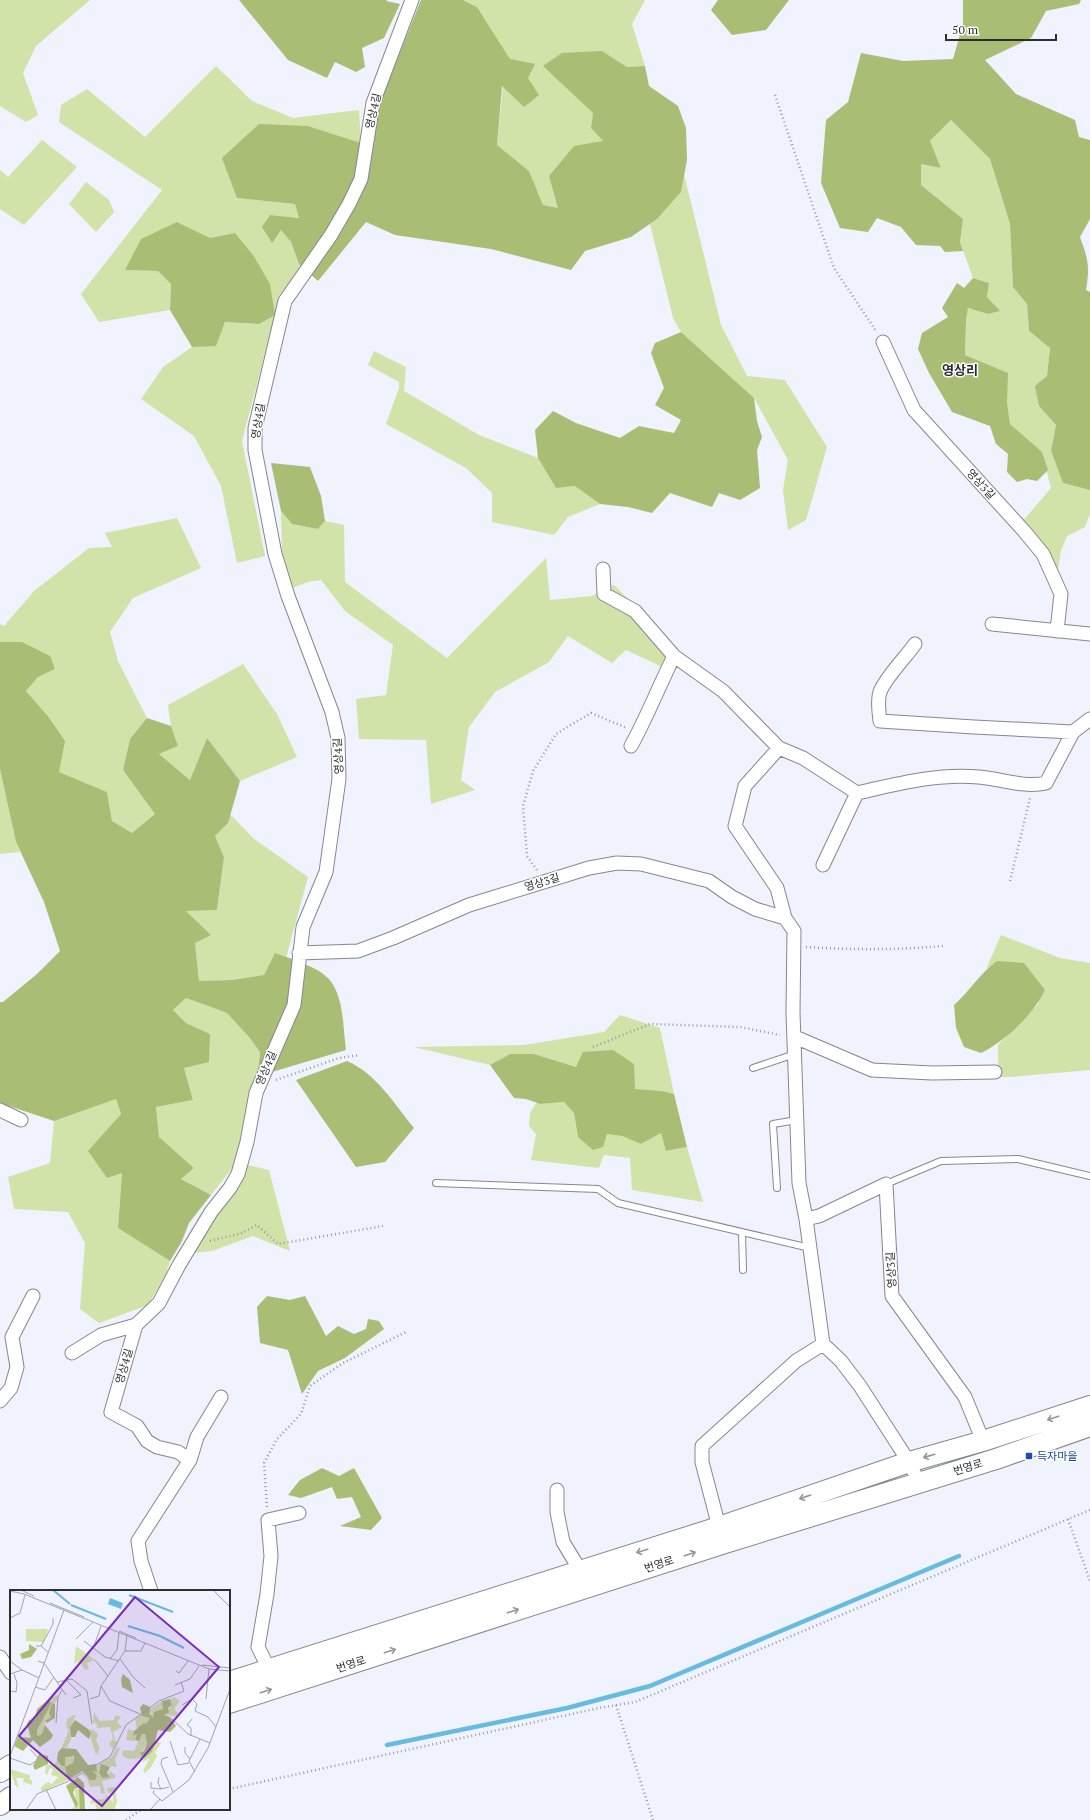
<svg xmlns="http://www.w3.org/2000/svg" width="1090" height="1820" viewBox="0 0 1090 1820" font-family="'PT Serif','Noto Sans KR',serif">
	<style>
		.green { fill: #d1e3a8 }
		.forest { fill: #a9bd75 }
		.lines { fill: none; stroke-linecap: round; stroke-linejoin: round }
		.stream { stroke: #67bbe0; stroke-width: 4.5 }
		.service-casing { stroke: #858790; stroke-width: 8 }
		.minor-casing { stroke: #858790; stroke-width: 15 }
		.primary-casing { stroke: #858790; stroke-width: 22 }
		.path { stroke: #9a9ba3; stroke-width: 2.5; stroke-dasharray: 1 3; stroke-linecap: butt }
		.service { stroke: #fff; stroke-width: 6 }
		.minor { stroke: #fff; stroke-width: 13 }
		.primary { stroke: #fff; stroke-width: 20 }
		.oneway { stroke: #969698 }
		.transit-dot { fill: #1a4fb4; stroke: #fff; stroke-width: 1.5 }
		.labels { text-anchor: middle; stroke-width: 3; stroke-linejoin: round; paint-order: stroke }
		.street-label { font-size: 11px; fill: #2d2e32; stroke: #fff }
		.transit-label { font-size: 11px; fill: #164399; stroke: #fff; text-anchor: start }
		.quarter-label { font-size: 13px; font-weight: bold; fill: #2d2e32; stroke: #fff }
		.inset-river { fill: none; stroke: #67bbe0; stroke-width: 2 }
		.inset-road { fill: none; stroke: #a2a4ac; stroke-width: 1 }
		.view { fill: #7b2cbf; fill-opacity: 0.15; stroke: #7b2cbf; stroke-width: 2 }
		.inset-edge { fill: none; stroke: #2d2e32; stroke-width: 2 }
	</style>
	<rect width="100%" height="100%" fill="#f0f2fd"/>
	<path class="green" d="M0 0H90L36 46 23 73 38 115 26 122 0 106Z
		M463 0H645L632 24 645 66 627 67 602 51 591 128 603 141 558 208 543 205 529 171 497 145 503 85 524 107 510 59 477 7Z
		M216 66 252 101 293 118 359 110 361 144 308 126 237 198 295 204 299 218 270 215 291 242 299 264 303 268 281 299 275 315 242 441 265 556 237 563 221 486 194 436 141 399 163 367 192 347 216 345 225 322 259 324 253 255 235 233 210 238 177 222 126 270 158 271 171 284 170 310 99 322 81 294 162 190 59 122 61 105 87 89 145 137Z
		M951 120 990 159 1010 224 1013 287 1027 304 1029 331 1050 348 1047 376 1039 406 1056 425 1051 451 1063 483 1090 490V514L1085 527 1067 536 1061 551 1058 569 1035 535 1022 522 1051 488 1042 453 1010 424 1007 402V373L965 355 966 321 968 308 988 314 999 311 987 297 989 283 973 278 960 242 963 219 921 185V164L941 168 930 141Z
		M42 140 77 167 24 225 0 209V170L8 177Z
		M684 174 721 325 747 376 785 380 827 447 806 520 788 530 783 490 788 460 754 398 681 332 673 318 650 224 657 219 681 192Z
		M86 182 109 200 114 212 96 232 69 204Z
		M374 351 406 367 404 391 479 435 538 458 556 488 575 486 600 504 568 517 554 535 492 522V493L466 468 386 424 399 388V382L368 365Z
		M281 511 292 524 318 529 325 521 344 525 345 582 447 658 546 558 550 600 592 596 614 585 678 649 673 672 626 650 612 663 568 636 549 662 495 692 469 727 461 780 475 790 431 804 426 740 359 739 356 699 386 695 393 645 345 611 321 580 308 582 292 588 282 556Z
		M177 518 201 568 133 598 110 632 118 661 147 718 130 739 123 770 156 814 132 833 112 821 107 792 59 772 47 715 26 691 38 677 55 669 22 642H0V624L4 626 34 591 89 548 112 547 105 533Z
		M243 664 277 714 297 757 240 781 207 738 190 780 159 754 178 746 171 726 168 705Z
		M0 769 16 842 20 852 0 854Z
		M230 814 253 838 308 877 286 958 275 954 264 975 232 980 199 981 195 943 211 935 186 911 217 910 224 857 215 836 228 823Z
		M1001 935 1060 958 1090 963V1070L1011 1077H998V1045L1039 1003 998 961 986 969Z
		M186 998 227 1013 249 1037 260 1052 258 1071 246 1124 233 1167 211 1195 181 1179 194 1168 159 1137 156 1107 193 1100 184 1068 210 1034 186 1023 173 1010Z
		M620 1015 660 1028 674 1094 662 1091 634 1089V1064L576 1067 534 1054H510L490 1065 414 1047 524 1045 604 1032Z
		M116 1099 121 1114 89 1151 122 1173 118 1228 170 1261 166 1274 148 1305 99 1323 80 1309 85 1243 68 1212 14 1209 8 1177 50 1163 54 1121Z
		M564 1102 574 1113 578 1137 607 1134 622 1136 641 1144 661 1133 667 1151 687 1147 703 1202 632 1190 630 1158 604 1155 599 1168 531 1160 536 1134 529 1126 530 1113 536 1103 540 1104Z
		M248 1165 269 1170 290 1251 253 1236 212 1251 193 1253Z"/>
	<path class="forest" d="M239 0H387L386 1 400 4 384 38 362 48 365 67 356 72 335 62 327 78 288 60Z
		M421 0H463L477 7 510 59 535 64 528 78 539 95 524 107 502 86 497 145 529 171 543 205 558 208 549 176 574 146 603 141 591 128 593 113 543 66 562 53 602 51 627 67 645 66 649 86 678 106 686 128 687 160 681 192 657 219 631 237 585 251 571 270 491 249 395 235 366 222 318 281 299 264 291 242 281 230 272 243 262 227 270 215 299 218 295 204 237 198 222 158 259 124 308 126 373 147 380 102Z
		M718 0H789L766 30 732 35 711 10Z
		M963 0H1081L1079 4 1046 11 1031 38 985 60 1016 94 1075 120 1079 137 1090 140V219L1080 237C1088 259 1090 266 1086 290L1090 292V490L1063 483 1051 451 1056 425 1039 406 1035 386 1047 376 1050 348 1029 331 1027 304 1013 287 1010 224 990 159 951 120 930 141 941 168 921 164V185L963 219 960 242 963 251 945 252 940 246 916 245 901 227 877 218 868 232 840 228 821 183 826 120 848 102 861 53 903 61 953 59 963 24Z
		M177 222 210 238 235 233 253 255 270 284 275 315 259 324 225 322 216 346 192 347 170 310 171 284 158 271 125 270 141 239Z
		M973 278 989 283 987 297 1000 311 988 314 968 308 966 321 965 355 1008 373 1007 402 1010 424 1042 452 1048 470 1037 481 1027 479 1017 482 1007 472 1008 454 996 444 990 426 952 412 929 373 918 349 922 333 948 317 942 308 957 283 964 288Z
		M681 332 754 398 757 421 762 437 757 450 760 488 740 500 719 493 712 507 670 493 652 513 628 507 600 504 575 486 556 488 538 458 535 430 553 411 576 423 620 438 639 426 674 433 681 420 655 405 664 388 651 353 655 343Z
		M271 463 310 467 321 496 325 521 318 529 292 524 281 511Z
		M0 642H22L50 656 55 669 38 677 26 691 47 715 65 741 59 772 107 792 112 821 132 833 155 814 123 770 130 739 147 718 171 726 178 746 159 754 190 780 207 738 240 781 228 823 215 836 224 857 217 910 186 911 211 935 195 943 199 981 232 980 264 975 275 953C291 959 323 968 332 983 344 1001 343 1029 346 1050L272 1072 258 1071 260 1052 249 1037 227 1013 186 998 173 1010 186 1023 210 1034 209 1062 184 1068 193 1100 156 1107 159 1137 194 1168 181 1179 211 1195 189 1223 182 1241 170 1261 118 1228 122 1173 107 1178 88 1151 121 1114 116 1099 54 1121 0 1103V1002H3L37 974 60 951 44 902 16 842 0 769Z
		M997 961 1024 963 1045 990C1034 1014 1005 1041 981 1053L964 1047 956 1028 954 1005C970 991 980 973 997 961Z
		M613 1050 634 1064 635 1089 662 1091 674 1094 687 1147 666 1151 661 1133 641 1144 622 1136 607 1134 603 1147 593 1150 578 1137 574 1113 564 1102 540 1104 526 1099 514 1098 490 1065 510 1054H534L576 1067 583 1052Z
		M347 1061C376 1073 395 1105 414 1128L385 1162 356 1167 296 1080Z
		M267 1296 290 1300 305 1296 326 1336 338 1326 354 1334 366 1329 368 1319 379 1321 384 1329 345 1358 318 1371 302 1394 288 1350 260 1343 257 1307Z
		M322 1468 339 1476 354 1468 382 1518 371 1530 340 1526 361 1517 352 1497 337 1499 332 1487 301 1498 288 1495 300 1480Z"/>
	<g class="lines">
		<path class="stream" d="M387 1745 567 1708 650 1686 959 1556"/>
		<g class="service-casing">
			<path id="service" d="M753 1068 795 1054
				M436 1183 598 1189 618 1203 810 1248
				M886 1184 941 1161 1018 1159 1090 1176
				M777 1188 773 1124 797 1120
				M742 1232 743 1270"/>
		</g>
		<g class="minor-casing">
			<path id="minor" d="M883 342 914 410 1024 531 1043 554 1061 594 1057 631
				M603 569 604 594 635 611 674 656 723 691 779 748 803 758 857 793C897 784 938 773 979 777 1002 779 1024 788 1046 783L1073 732 1090 719
				M992 624 1090 634
				M915 644C906 657 885 678 880 692 877 701 879 712 880 721L974 727 1073 732
				M631 746C647 717 659 686 674 656
				M779 748 745 786 735 826 777 888 785 918
				M823 865 857 793
				M299 953 358 951 393 938 469 905 589 868 617 863 641 864 709 881 732 897 755 909 785 918 794 931 793 1013 799 1183 806 1219 823 1344 841 1361 860 1386 909 1462 919 1483
				M795 1037 872 1070 932 1073 995 1072
				M0 1110 21 1120
				M806 1219 819 1216 886 1184 892 1296 965 1397 983 1441
				M72 1353 101 1335 136 1325
				M0 1401 11 1388 17 1367 12 1337 33 1296
				M190 1460 178 1452 157 1447 147 1441 137 1426 111 1412 136 1325 159 1303 179 1265 211 1212 230 1188 238 1174 247 1142 256 1093 294 1005 303 927 326 872 339 779 338 738 332 712 288 596 275 554 255 450V428L285 301 331 235 349 204 361 179 373 103 412 0
				M557 1490V1512L563 1542 580 1570
				M719 1527 702 1462V1446L796 1361 823 1344
				M151 1591 141 1561 138 1541 190 1460 197 1437 221 1397
				M0 1657 11 1673
				M269 1669 258 1647 267 1594 271 1556 268 1520 299 1513"/>
		</g>
		<g class="primary-casing">
			<path id="primary" d="M229 1682 719 1527 909 1462 983 1441 1090 1406
				M229 1703 725 1543 996 1459 1090 1426
				M0 1772 11 1765
				M0 1805 11 1797"/>
		</g>
		<path class="path" d="M775 95 834 268 876 331
			M537 870 527 856 523 806 533 771 556 734 591 713 627 728
			M1010 881 1030 798
			M806 947C852 950 897 950 943 946
			M593 1047 650 1024 740 1027 780 1035
			M276 1080 339 1058 360 1055
			M210 1241 242 1233 257 1225 278 1244 383 1226
			M267 1507 264 1463 277 1439 301 1414 310 1386 343 1363 406 1332
			M1068 1519 1090 1581
			M616 1705 653 1820
			M229 1789 599 1708 635 1702 1090 1510
			M126 1820 142 1809"/>
		<use href="#service" class="service"/>
		<use href="#minor" class="minor"/>
		<use href="#primary" class="primary"/>
	</g>
	<defs><path id="oneway-shaft" d="M-6 0H5M1.5-3L5.5 0L1.5 3" fill="none" stroke-width="1.6" stroke-linecap="round" stroke-linejoin="round"/></defs>
	<g class="oneway">
		<use href="#oneway-shaft" transform="translate(1053 1418) rotate(162)"/>
		<use href="#oneway-shaft" transform="translate(929 1456) rotate(164)"/>
		<use href="#oneway-shaft" transform="translate(805 1497) rotate(161)"/>
		<use href="#oneway-shaft" transform="translate(642 1551) rotate(163)"/>
		<use href="#oneway-shaft" transform="translate(690 1554) rotate(-18)"/>
		<use href="#oneway-shaft" transform="translate(513 1611) rotate(-18)"/>
		<use href="#oneway-shaft" transform="translate(390 1651) rotate(-18)"/>
		<use href="#oneway-shaft" transform="translate(266 1691) rotate(-18)"/>
	</g>
	<rect class="transit-dot" x="1025" y="1452" width="8" height="8" rx="2"/>
	<g class="labels">
		<g class="street-label">
			<text transform="translate(373 111) rotate(-77)" y="4">영상4길</text>
			<text transform="translate(258 421) rotate(-81)" y="4">영상4길</text>
			<text transform="translate(981 484) rotate(48)" y="4">영상3길</text>
			<text transform="translate(338 756) rotate(-93)" y="4">영상4길</text>
			<text transform="translate(542 882) rotate(-17)" y="4">영상3길</text>
			<text transform="translate(266 1068) rotate(-67)" y="4">영상4길</text>
			<text transform="translate(891 1270) rotate(-93)" y="4">영상3길</text>
			<text transform="translate(124 1366) rotate(-74)" y="4">영상4길</text>
			<text transform="translate(968 1467) rotate(-17)" y="4">번영로</text>
			<text transform="translate(659 1564) rotate(-18)" y="4">번영로</text>
			<text transform="translate(351 1664) rotate(-18)" y="4">번영로</text>
		</g>
		<g class="transit-label">
			<text x="1037" y="1460">득자마을</text>
		</g>
		<g class="quarter-label">
			<text x="960" y="375">영상리</text>
		</g>
	</g>
	<g transform="translate(10 1590)">
		<rect width="220" height="220" fill="#f0f2fd"/>
		<path d="M16 39H38L34 52 16 51ZM66 56 85 70 77 73 79 79 75 80 69 71 64 74ZM48 105 47 111 41 115V127L35 131 34 143 27 146V140L34 122 42 111 40 108ZM164 107 170 111 164 119 168 123 167 126 154 125 162 115 160 109ZM152 111 153 119 142 128 140 119ZM84 122 90 131 103 130 106 125 111 127 107 132 112 137 103 142 105 151 107 152 103 159 99 154 103 149 100 137 86 138 88 135 83 132ZM64 125H66L60 137 61 149 57 157 51 159 59 140 56 137 57 129ZM131 125 140 128 136 135 127 139 125 129ZM78 139 84 140 88 145 86 150 90 159 86 165ZM118 139 124 141V146L127 144 128 148 124 151 116 150ZM132 144H135L137 153 132 162 134 167 142 162 145 150 151 153 145 162 147 166 141 177 135 183 133 181 140 168 133 172 132 168 118 169 112 165 113 160 124 161ZM107 157 110 158 105 170 107 177 98 176 89 183 99 187V181L105 185V188L92 191 95 203 91 204 90 196 80 197 77 188 72 185 74 182 77 187 85 180 86 176 102 167ZM63 164V173L57 179 58 190 31 202V197L38 192 42 194 48 187 41 185 43 179 40 178 37 185 35 183 36 175 45 174 47 170 55 176V167ZM0 179 20 185V189L14 188 22 190V195L13 192 14 188H6L9 198 5 195ZM65 197 70 200V220H62L64 216 66 218ZM105 197 107 212 104 220H87L85 213 80 214 81 210 95 209 96 205 103 212V202L98 203 97 198Z" fill="#d1e3a8"/>
		<path d="M19 54 27 59 21 67 12 69 10 64 19 60ZM113 84 120 90 123 103 112 97 111 89ZM40 108 41 114 27 140V146L32 144 35 135 43 145 41 149 30 157 23 150 13 161 4 156 8 147 21 148 17 134 19 130 25 129 27 119ZM160 109 162 115 158 118 159 122 154 125 160 127 166 136 160 142 148 140 142 162 134 168 130 163 134 161 137 153 135 144H132L129 151 125 150 127 144 123 146 124 141 134 133 136 134 140 128 132 126 130 118 133 114 140 117V124L143 128 144 122 153 119 152 111ZM42 113 45 114V128L37 133 35 131 41 127 39 123ZM65 130 78 139 81 143 79 149 68 140 65 147H61L60 137ZM52 158 66 159 78 175 86 174 87 182 83 181 87 186 85 190H80L73 181 58 190 55 177 63 173 64 166 55 167V176H52L47 170 48 162ZM29 164 38 166V174L25 180 23 176ZM91 174 100 177 97 183 100 187 93 188 89 183ZM68 187 74 193 75 220H70L69 198H65L63 203 68 214 66 218 56 196Z" fill="#a9bd75"/>
		<path d="M100 8 113 13 111 19 98 14Z" fill="#67bbe0"/>
		<path class="inset-river" d="M43 0 60 14M119 5 163 22M61 15 96 29M118 36 150 46 174 58"/>
		<path class="inset-road" d="M203 0 220 17M0 1 14 4 199 79 220 81M13 1 24 6M40 13 74 27M0 28 10 23 15 5M109 41 126 48M117 45 115 61 91 96 100 111 130 124M66 49 83 32M74 51 95 67 109 71M26 56H31L38 62M31 56 43 34V28M84 56 91 36M115 61H131L135 53M100 69 107 60 109 43M110 69 123 87 135 98M85 70 98 86M0 71 12 80 29 88M28 71 34 73 47 92 62 89 77 101 82 134M192 75 220 78M166 81 169 83 178 71M0 84 12 80M57 91 71 105 63 108M47 92 56 105M165 95 180 89 189 76M25 97 35 100 44 87M0 101 6 102 7 93 4 84M80 109 89 106 91 96M196 109 199 79M172 115 182 109 187 114 185 121 198 127 206 137M162 129 178 144 200 153M46 133 48 107 52 100M181 146V138L177 135 182 129M160 151 168 175 179 173M175 157V163L180 169M0 166 54 20M158 167 152 169 151 174 163 202M0 168 20 175 29 169 20 159M185 182 179 171 190 149M149 187 148 193 151 199 159 197M141 192V198L151 199M36 199 46 220M144 200 143 203 152 211 179 190 198 158 220 99M16 220 27 204 57 192 100 167 116 135 149 111 174 101 171 92M140 220 150 209"/>
		<path class="view" d="M125 7 209 77 92 216 9 146Z"/>
		<rect width="220" height="220" class="inset-edge"/>
	</g>
	<path d="M946 34v6h110v-6" fill="none" stroke="#2d2e32" stroke-width="2"/>
	<text x="952" y="34" font-size="12" fill="#2d2e32" stroke="#ffffff" stroke-width="3" paint-order="stroke">50 m</text>
</svg>
